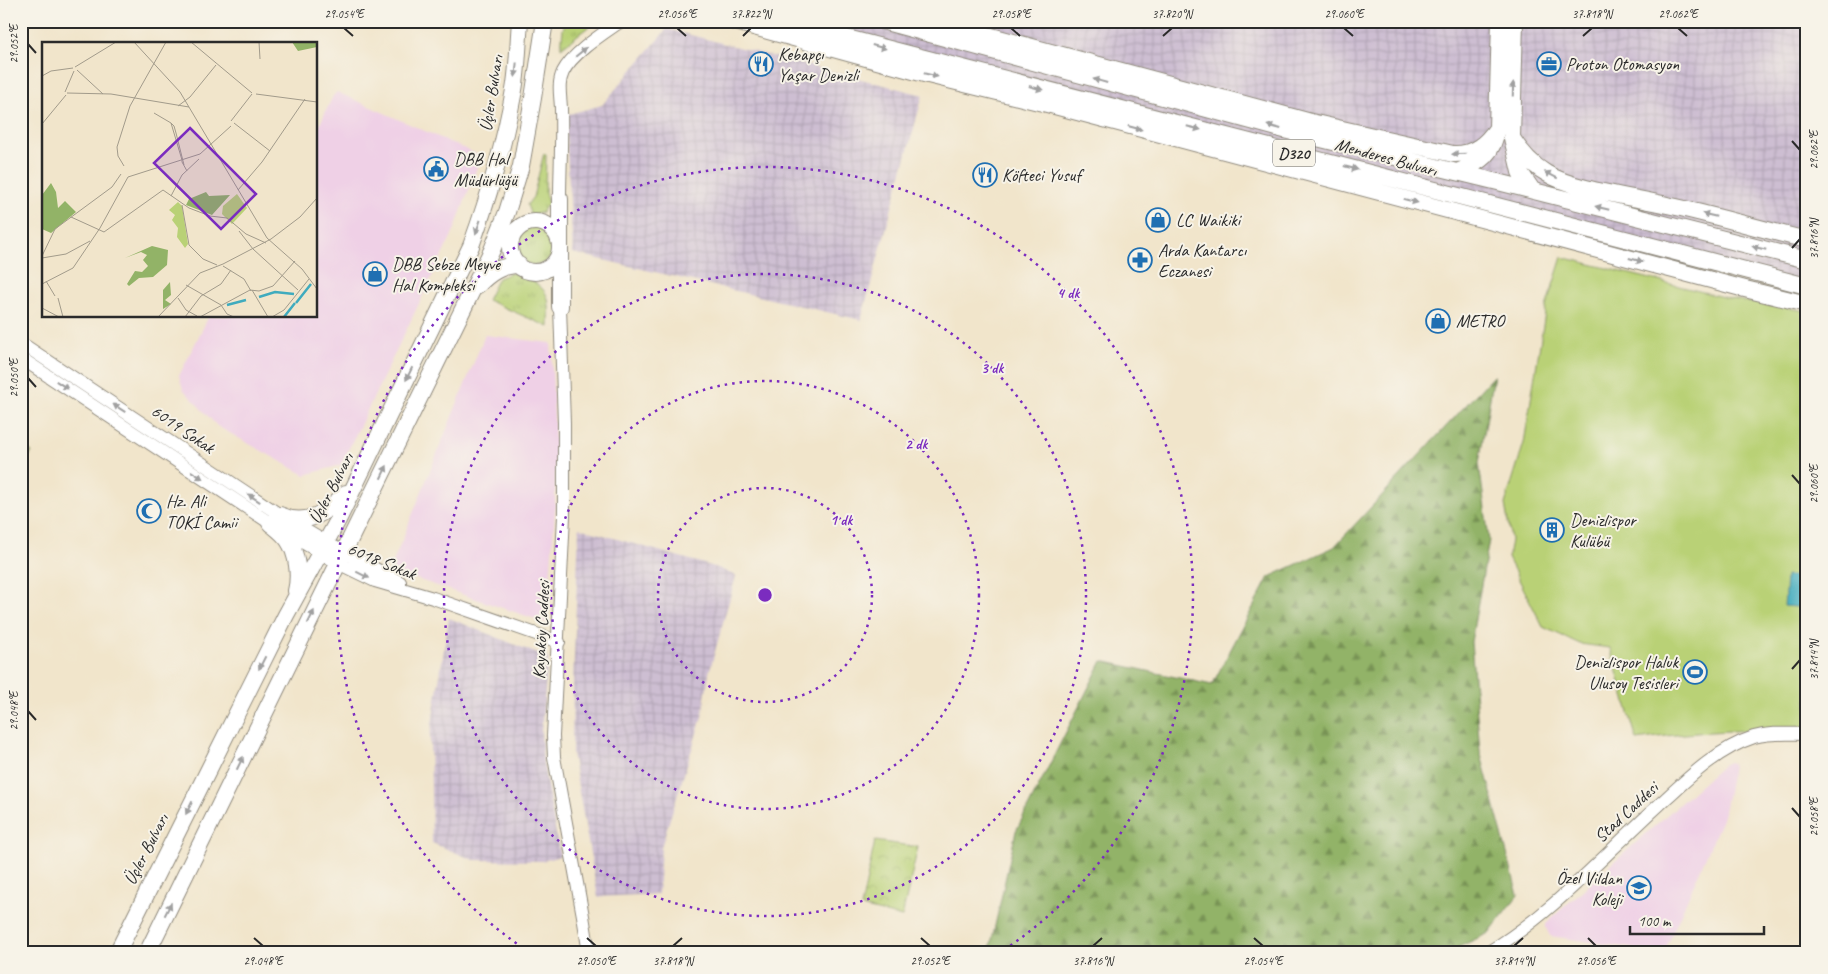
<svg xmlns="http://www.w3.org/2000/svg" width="1828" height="974" viewBox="0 0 1828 974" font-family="Caveat,sans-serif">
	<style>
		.built { fill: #efd0e6 }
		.industrial { fill: url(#industrial-grid) }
		.grass { fill: url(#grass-tufts); stroke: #727e50 }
		.forest { fill: url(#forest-firs); stroke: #5e6f49 }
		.park { fill: url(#park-crowns); stroke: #727e50 }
		.pitch { fill: #b9d176; stroke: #727e50 }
		.water { fill: #3fabbe; stroke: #356b74 }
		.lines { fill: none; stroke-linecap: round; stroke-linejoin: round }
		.minor-casing { stroke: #8e887b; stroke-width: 14 }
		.major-casing { stroke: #8e887b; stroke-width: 18 }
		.minor { stroke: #fff; stroke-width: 12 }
		.major { stroke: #fff; stroke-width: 16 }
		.oneway { fill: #a0a0a0 }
		.ticks { fill: none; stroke: #2b2b2b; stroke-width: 2 }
		.ring { fill: none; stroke: #7b2cbf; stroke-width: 2.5; stroke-dasharray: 2.5 5 }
		.labels { text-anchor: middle; stroke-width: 4; stroke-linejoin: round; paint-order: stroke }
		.shield { fill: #f7f3e8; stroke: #686764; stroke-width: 1 }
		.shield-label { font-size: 16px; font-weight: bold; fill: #2b2b2b }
		.poi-label { font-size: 18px; fill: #2b2b2b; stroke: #f7f3e8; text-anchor: start }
		.street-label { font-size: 18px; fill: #2b2b2b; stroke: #f7f3e8 }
		.inset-river { fill: none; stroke: #3fabbe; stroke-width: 2.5 }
		.inset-road { fill: none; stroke: #a29b8b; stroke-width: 1 }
		.view { fill: #7b2cbf; fill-opacity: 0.15; stroke: #7b2cbf; stroke-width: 2.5 }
		.inset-edge { fill: none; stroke: #2b2b2b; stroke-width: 2.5 }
		.centre { fill: #7b2cbf; stroke: #f7f3e8; stroke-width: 2.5 }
		.ring-label { font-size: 15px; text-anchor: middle; font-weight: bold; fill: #7b2cbf; stroke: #f7f3e8; stroke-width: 4; stroke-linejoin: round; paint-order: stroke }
		.neatline { fill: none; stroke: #2b2b2b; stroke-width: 2 }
		.ticks-label { font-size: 12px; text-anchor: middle; fill: #2b2b2b }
	</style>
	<defs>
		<pattern id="industrial-grid" width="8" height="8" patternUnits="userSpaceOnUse" patternTransform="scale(1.25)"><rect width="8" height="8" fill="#cdbed2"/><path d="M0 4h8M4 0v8" fill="none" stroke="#b0a3b4"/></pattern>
		<pattern id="grass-tufts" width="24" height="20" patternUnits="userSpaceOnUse" patternTransform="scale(1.25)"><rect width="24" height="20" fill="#b9d176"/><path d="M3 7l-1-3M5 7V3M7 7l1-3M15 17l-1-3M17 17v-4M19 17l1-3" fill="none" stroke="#9fb466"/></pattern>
		<pattern id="forest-firs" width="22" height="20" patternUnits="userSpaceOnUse" patternTransform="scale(1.25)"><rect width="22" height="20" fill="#92b367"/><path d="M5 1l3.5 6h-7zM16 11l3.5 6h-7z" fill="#779255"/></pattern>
		<pattern id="park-crowns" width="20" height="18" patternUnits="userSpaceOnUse" patternTransform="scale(1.25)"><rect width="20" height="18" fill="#b9d176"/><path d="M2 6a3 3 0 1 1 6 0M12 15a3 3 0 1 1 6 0" fill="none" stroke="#9fb466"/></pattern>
	</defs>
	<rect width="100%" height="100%" fill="#f7f3e8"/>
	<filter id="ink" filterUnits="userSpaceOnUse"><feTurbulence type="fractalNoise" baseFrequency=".02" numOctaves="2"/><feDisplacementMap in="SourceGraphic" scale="10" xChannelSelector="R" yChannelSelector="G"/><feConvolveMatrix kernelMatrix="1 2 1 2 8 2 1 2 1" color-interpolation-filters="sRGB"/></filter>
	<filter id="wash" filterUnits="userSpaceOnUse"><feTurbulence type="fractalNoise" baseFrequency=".0096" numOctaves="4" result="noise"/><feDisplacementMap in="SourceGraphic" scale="20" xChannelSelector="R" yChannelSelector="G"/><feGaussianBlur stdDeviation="1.12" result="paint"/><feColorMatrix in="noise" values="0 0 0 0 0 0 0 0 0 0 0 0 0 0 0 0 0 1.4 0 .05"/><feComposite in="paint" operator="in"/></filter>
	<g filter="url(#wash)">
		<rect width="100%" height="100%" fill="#f1e5cb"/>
		<path class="built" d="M337 92 481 156 454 231 341 465 305 475 217 426 183 389 179 376 209 316H316V126H319L333 96Z
			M485 335 551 343 555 443V509L547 623 390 570Z
			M1729 762 1732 763 1733 766 1723 817 1667 946 1658 952 1550 936 1546 928V923L1724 764Z"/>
		<path class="industrial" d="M751 21H1807V287Z
			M667 29 923 95 861 320 573 253 565 115 602 105Z
			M579 528 718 568 736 576 709 673 702 717 661 847 658 894 598 897 572 753 573 682Z
			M449 618 548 658 541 732 543 763 560 856 543 861 474 860 432 843 430 736Z"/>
		<path class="grass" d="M566 21H596L561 48 563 29Z
			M544 153 546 155 545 192 548 204 542 212 534 215 530 213 527 205 533 197Z
			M516 246a19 19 0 1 1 38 0a19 19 0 1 1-38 0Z
			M511 273C524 275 545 285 548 299 550 308 549 318 549 327L487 300 498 278Z"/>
		<path class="forest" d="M1494 375 1479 463 1489 540 1471 642 1480 751 1518 895 1489 933 1446 953H989L1016 831 1102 661 1212 685 1269 577 1334 547Z"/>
		<path class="park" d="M21 445 32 452 23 465 21 464Z
			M875 841 918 847 902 917 861 907Z"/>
		<path class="pitch" d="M1562 257 1731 299 1807 311V731C1748 729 1695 731 1637 740L1610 648 1580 644 1543 627 1508 558 1511 540 1505 504 1524 443 1546 307Z"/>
		<path class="water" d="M1786 576 1807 578V608L1784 606Z"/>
	</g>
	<g filter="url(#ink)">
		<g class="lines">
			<g class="minor-casing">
				<path id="minor" d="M560 199C560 170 562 140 561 110 561 98 557 84 563 72 572 53 604 33 621 21
					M560 307 564 423V516L553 736 554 757 583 916 589 953
					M21 343 280 515 325 542 400 582
					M21 358 270 523 338 563 375 581 433 598 559 642
					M1487 953C1552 914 1603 856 1659 805 1687 779 1717 749 1754 737 1771 732 1789 734 1807 734"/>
			</g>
			<g class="major-casing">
				<path id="major" d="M732 21 928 75 1047 104 1745 289 1807 304
					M781 21 1807 286
					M882 21 1288 131 1498 182 1807 260
					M935 21 1311 122 1453 154C1473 155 1486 144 1497 128
					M1515 21 1512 138 1520 172 1533 191
					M1512 138C1521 152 1531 164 1546 173 1573 190 1634 197 1667 205 1714 215 1760 229 1807 240
					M1457 172C1481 163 1494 153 1497 128L1500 21
					M560 199V307
					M510 247a25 25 0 1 1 50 0a25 25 0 1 1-50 0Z
					M478 285C490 273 501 265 519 265
					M280 515C307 528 328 511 346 493
					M270 523C276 528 283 533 288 540 297 553 300 575 296 591
					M117 953 286 615 338 520 471 246C490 194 504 145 514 90 518 68 518 44 520 21
					M147 953 492 250 507 212 521 166 533 98 545 21"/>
			</g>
			<use href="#minor" class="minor"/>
			<use href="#major" class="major"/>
		</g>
		<defs><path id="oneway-solid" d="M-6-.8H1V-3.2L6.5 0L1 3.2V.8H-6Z" transform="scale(1.25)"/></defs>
		<g class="oneway">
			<use href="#oneway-solid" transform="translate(879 47) rotate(15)"/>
			<use href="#oneway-solid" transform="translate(581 52) rotate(-40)"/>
			<use href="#oneway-solid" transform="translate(516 70) rotate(95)"/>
			<use href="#oneway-solid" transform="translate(931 75) rotate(14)"/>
			<use href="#oneway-solid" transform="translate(1100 81) rotate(-164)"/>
			<use href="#oneway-solid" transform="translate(1036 88) rotate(15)"/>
			<use href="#oneway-solid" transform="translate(1513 89) rotate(-88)"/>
			<use href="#oneway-solid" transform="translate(1274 127) rotate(-165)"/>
			<use href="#oneway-solid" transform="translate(1135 128) rotate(15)"/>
			<use href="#oneway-solid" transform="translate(1194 128) rotate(14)"/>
			<use href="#oneway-solid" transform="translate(1459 154) rotate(178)"/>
			<use href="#oneway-solid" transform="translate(1351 168) rotate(15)"/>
			<use href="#oneway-solid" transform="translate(1551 175) rotate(-154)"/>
			<use href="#oneway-solid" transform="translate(1411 201) rotate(15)"/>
			<use href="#oneway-solid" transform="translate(1602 208) rotate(-166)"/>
			<use href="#oneway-solid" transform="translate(1709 215) rotate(-166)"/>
			<use href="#oneway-solid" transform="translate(478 227) rotate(110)"/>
			<use href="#oneway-solid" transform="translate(1759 248) rotate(-166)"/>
			<use href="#oneway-solid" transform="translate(1636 260) rotate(15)"/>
			<use href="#oneway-solid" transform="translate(409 374) rotate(116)"/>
			<use href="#oneway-solid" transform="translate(62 385) rotate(34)"/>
			<use href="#oneway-solid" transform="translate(119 408) rotate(-147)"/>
			<use href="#oneway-solid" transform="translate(384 472) rotate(-64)"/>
			<use href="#oneway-solid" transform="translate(197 475) rotate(33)"/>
			<use href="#oneway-solid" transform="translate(254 498) rotate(-146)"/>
			<use href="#oneway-solid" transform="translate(363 575) rotate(26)"/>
			<use href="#oneway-solid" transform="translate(311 617) rotate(-64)"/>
			<use href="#oneway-solid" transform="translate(262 663) rotate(117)"/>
			<use href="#oneway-solid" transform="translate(240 763) rotate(-64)"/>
			<use href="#oneway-solid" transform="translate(189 808) rotate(117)"/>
			<use href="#oneway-solid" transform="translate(168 909) rotate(-63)"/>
		</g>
	</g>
	<path class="ticks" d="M344 28 353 36M677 28 686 36M1011 28 1020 36M1344 28 1353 36M1678 28 1687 36M743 36 751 28M1163 36 1172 28M1583 36 1592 28M28 44 36 53M1792 141 1800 150M1792 248 1800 239M28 378 36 387M1792 475 1800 484M1792 669 1800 660M28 711 36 720M1792 808 1800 817M254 938 263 946M587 938 596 946M921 938 930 946M1254 938 1263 946M1588 938 1596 946M673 946 682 938M1093 946 1102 938M1514 946 1523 938"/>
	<g class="ring">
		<circle cx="765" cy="595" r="107"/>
		<circle cx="765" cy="595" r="214"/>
		<circle cx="765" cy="595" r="321"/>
		<path d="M529 952A428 428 0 1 1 1001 952"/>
	</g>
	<defs>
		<g id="restaurant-ring" transform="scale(1.25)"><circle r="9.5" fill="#f7f3e8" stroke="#1f6fb2" stroke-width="1.5"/><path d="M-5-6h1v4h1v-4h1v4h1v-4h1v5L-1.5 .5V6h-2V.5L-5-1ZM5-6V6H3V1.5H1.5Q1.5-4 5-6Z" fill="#1f6fb2"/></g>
		<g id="office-ring" transform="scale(1.25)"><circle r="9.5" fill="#f7f3e8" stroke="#1f6fb2" stroke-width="1.5"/><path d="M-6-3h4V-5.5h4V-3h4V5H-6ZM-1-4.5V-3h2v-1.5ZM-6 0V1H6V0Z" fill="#1f6fb2"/></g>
		<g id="civic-ring" transform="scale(1.25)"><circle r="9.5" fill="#f7f3e8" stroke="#1f6fb2" stroke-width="1.5"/><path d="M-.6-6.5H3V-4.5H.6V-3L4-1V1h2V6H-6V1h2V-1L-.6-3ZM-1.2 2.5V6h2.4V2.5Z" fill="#1f6fb2"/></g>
		<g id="shop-ring" transform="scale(1.25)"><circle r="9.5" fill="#f7f3e8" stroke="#1f6fb2" stroke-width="1.5"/><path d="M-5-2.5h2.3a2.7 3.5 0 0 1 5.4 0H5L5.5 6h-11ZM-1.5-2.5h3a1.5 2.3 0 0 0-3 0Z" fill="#1f6fb2"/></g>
		<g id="pharmacy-ring" transform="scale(1.25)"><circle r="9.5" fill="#f7f3e8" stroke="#1f6fb2" stroke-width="1.5"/><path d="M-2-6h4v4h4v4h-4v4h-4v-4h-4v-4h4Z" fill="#1f6fb2"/></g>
		<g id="mosque-ring" transform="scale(1.25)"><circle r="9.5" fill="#f7f3e8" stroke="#1f6fb2" stroke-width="1.5"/><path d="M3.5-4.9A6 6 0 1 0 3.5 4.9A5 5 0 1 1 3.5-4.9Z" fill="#1f6fb2"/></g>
		<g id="building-ring" transform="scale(1.25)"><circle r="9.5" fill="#f7f3e8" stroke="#1f6fb2" stroke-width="1.5"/><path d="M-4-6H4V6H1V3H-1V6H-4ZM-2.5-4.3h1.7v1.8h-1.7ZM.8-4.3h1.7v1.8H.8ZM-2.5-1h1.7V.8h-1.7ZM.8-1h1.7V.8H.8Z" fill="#1f6fb2"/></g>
		<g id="stadium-ring" transform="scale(1.25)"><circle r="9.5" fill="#f7f3e8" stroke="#1f6fb2" stroke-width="1.5"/><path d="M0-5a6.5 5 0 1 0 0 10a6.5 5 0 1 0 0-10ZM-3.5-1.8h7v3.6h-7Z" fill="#1f6fb2"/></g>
		<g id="school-ring" transform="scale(1.25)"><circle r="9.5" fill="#f7f3e8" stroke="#1f6fb2" stroke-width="1.5"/><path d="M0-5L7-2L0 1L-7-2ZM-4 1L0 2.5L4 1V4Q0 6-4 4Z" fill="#1f6fb2"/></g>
	</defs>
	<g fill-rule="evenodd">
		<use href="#restaurant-ring" x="761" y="64"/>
		<use href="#office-ring" x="1549" y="64"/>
		<use href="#civic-ring" x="436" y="169"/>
		<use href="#restaurant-ring" x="985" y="175"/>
		<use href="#shop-ring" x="1158" y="220"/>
		<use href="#pharmacy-ring" x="1140" y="260"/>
		<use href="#shop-ring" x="375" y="274"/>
		<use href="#shop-ring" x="1438" y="321"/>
		<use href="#mosque-ring" x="149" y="511"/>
		<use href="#building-ring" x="1552" y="530"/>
		<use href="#stadium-ring" x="1695" y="672"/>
		<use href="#school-ring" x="1639" y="888"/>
	</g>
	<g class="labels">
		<rect class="shield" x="1273" y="139.5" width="42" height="27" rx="4"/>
		<g class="shield-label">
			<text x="1294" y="159">D320</text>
		</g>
		<g class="poi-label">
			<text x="778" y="60">Kebapçı<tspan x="778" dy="21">Yaşar Denizli</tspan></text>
			<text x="1566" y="70">Proton Otomasyon</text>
			<text x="454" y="165">DBB Hal<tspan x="454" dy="21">Müdürlüğü</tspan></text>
			<text x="1002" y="181">Köfteci Yusuf</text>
			<text x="1176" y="226">LC Waikiki</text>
			<text x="1158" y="256">Arda Kantarcı<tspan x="1158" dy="21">Eczanesi</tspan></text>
			<text x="392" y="270">DBB Sebze Meyve<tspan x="392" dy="21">Hal Kompleksi</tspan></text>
			<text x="1456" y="327">METRO</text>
			<text x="166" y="507">Hz. Ali<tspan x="166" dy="21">TOKİ Camii</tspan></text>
			<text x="1570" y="526">Denizlispor<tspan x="1570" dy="21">Kulübü</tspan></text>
			<text x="1678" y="668" text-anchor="end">Denizlispor Haluk<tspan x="1678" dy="21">Ulusoy Tesisleri</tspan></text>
			<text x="1622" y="884" text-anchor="end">Özel Vildan<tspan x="1622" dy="21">Koleji</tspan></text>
		</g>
		<g class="street-label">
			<text transform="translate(491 93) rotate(-81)" y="6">Üçler Bulvarı</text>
			<text transform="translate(1386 157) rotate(15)" y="6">Menderes Bulvarı</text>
			<text transform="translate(183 429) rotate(34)" y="6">6019 Sokak</text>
			<text transform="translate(331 488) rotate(-63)" y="6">Üçler Bulvarı</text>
			<text transform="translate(382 561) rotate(22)" y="6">6018 Sokak</text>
			<text transform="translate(541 630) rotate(-87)" y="6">Kayaköy Caddesi</text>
			<text transform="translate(1626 812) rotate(-43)" y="6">Stad Caddesi</text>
			<text transform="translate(146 849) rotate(-63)" y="6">Üçler Bulvarı</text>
		</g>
	</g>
	<g transform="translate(42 42)">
		<rect width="275" height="275" fill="#f1e5cb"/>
		<path d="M250 0H275V5L256 9ZM9 141 14 150 16 166 23 159 34 170 9 191 0 187V153ZM164 150 167 154 188 153 170 173 144 163 147 157ZM110 204 126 208 125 223 111 235 97 236 87 244 85 242 93 229 100 230 106 224 101 218 105 213 99 210 83 216ZM128 240 129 253 123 258 129 262 121 267V248Z" fill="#92b367"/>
		<path d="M136 160 140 164 146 202 143 206 135 195 136 186 130 178 133 173 127 168Z" fill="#b9d176"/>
		<path d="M195 152 205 166 190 182 180 172 181 164Z" fill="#b9d176"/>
		<path class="inset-river" d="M217 255 233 250 252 252M254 261 269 242M185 263 204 258M242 275 253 261"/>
		<path class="inset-road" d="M92 0 138 50 225 196 260 227 275 247M149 0 210 51M217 0 218 17M33 25 74 0M35 28 61 52M0 34 9 29 31 26M23 50 32 29M25 51 69 52 147 65M214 52 275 60M136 64 148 55 174 23M112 71 129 81M189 79 210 52M192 81 228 109M0 82 24 53M142 123 134 91 132 84 129 81 140 118V120L145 129M82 124 76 114 75 105 88 64 124 0M196 148 220 120 263 57M129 154 140 133 157 117M140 163 147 203 161 217 175 223M29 175 62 190 121 148 147 166 168 174 185 176 204 192 224 201M197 189 211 207M211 207 256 248M0 214 13 187 70 145 79 132M0 216 24 212 48 199M181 222 229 197 258 175 275 156M181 224 202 237 209 249M4 239 13 254M0 242 31 226 58 186 86 135 158 112 189 84M144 243 179 263 185 272 192 275M210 248 226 275M16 256 21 275M136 256 144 268 155 274M0 266 17 275M116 275 158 231 181 222M143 275 159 254 179 242 189 228M158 275 208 248 217 249 231 244 253 219M230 275 242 268 267 237"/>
		<path class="view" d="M148 86 214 152 179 187 112 121Z"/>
		<rect width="275" height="275" class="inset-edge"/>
	</g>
	<circle cx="765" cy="595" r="8" class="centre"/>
	<g class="ring-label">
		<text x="1068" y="298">4 dk</text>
		<text x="992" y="373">3 dk</text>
		<text x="916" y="449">2 dk</text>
		<text x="841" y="525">1 dk</text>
	</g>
	<rect width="1828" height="974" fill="none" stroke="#f7f3e8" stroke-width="55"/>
	<path d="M1630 926v8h134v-8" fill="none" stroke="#2b2b2b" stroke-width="2.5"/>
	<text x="1638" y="926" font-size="15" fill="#2b2b2b" stroke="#f7f3e8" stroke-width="4" paint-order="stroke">100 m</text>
	<rect x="28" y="28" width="1772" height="918" class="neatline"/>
	<g class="ticks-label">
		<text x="344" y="18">29.054°E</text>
		<text x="677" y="18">29.056°E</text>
		<text x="751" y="18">37.822°N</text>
		<text x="1011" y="18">29.058°E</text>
		<text x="1172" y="18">37.820°N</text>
		<text x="1344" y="18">29.060°E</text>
		<text x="1592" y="18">37.818°N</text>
		<text x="1678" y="18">29.062°E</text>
		<text transform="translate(14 44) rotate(-90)" y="4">29.052°E</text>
		<text transform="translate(1814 150) rotate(-90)" y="4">29.062°E</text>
		<text transform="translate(1814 239) rotate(-90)" y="4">37.816°N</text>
		<text transform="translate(14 378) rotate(-90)" y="4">29.050°E</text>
		<text transform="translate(1814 484) rotate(-90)" y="4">29.060°E</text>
		<text transform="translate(1814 660) rotate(-90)" y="4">37.814°N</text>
		<text transform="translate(14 711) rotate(-90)" y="4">29.048°E</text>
		<text transform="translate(1814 817) rotate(-90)" y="4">29.058°E</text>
		<text x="263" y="965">29.048°E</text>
		<text x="596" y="965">29.050°E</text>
		<text x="673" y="965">37.818°N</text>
		<text x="930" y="965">29.052°E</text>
		<text x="1093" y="965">37.816°N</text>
		<text x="1263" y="965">29.054°E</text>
		<text x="1514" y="965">37.814°N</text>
		<text x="1596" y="965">29.056°E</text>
	</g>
</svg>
